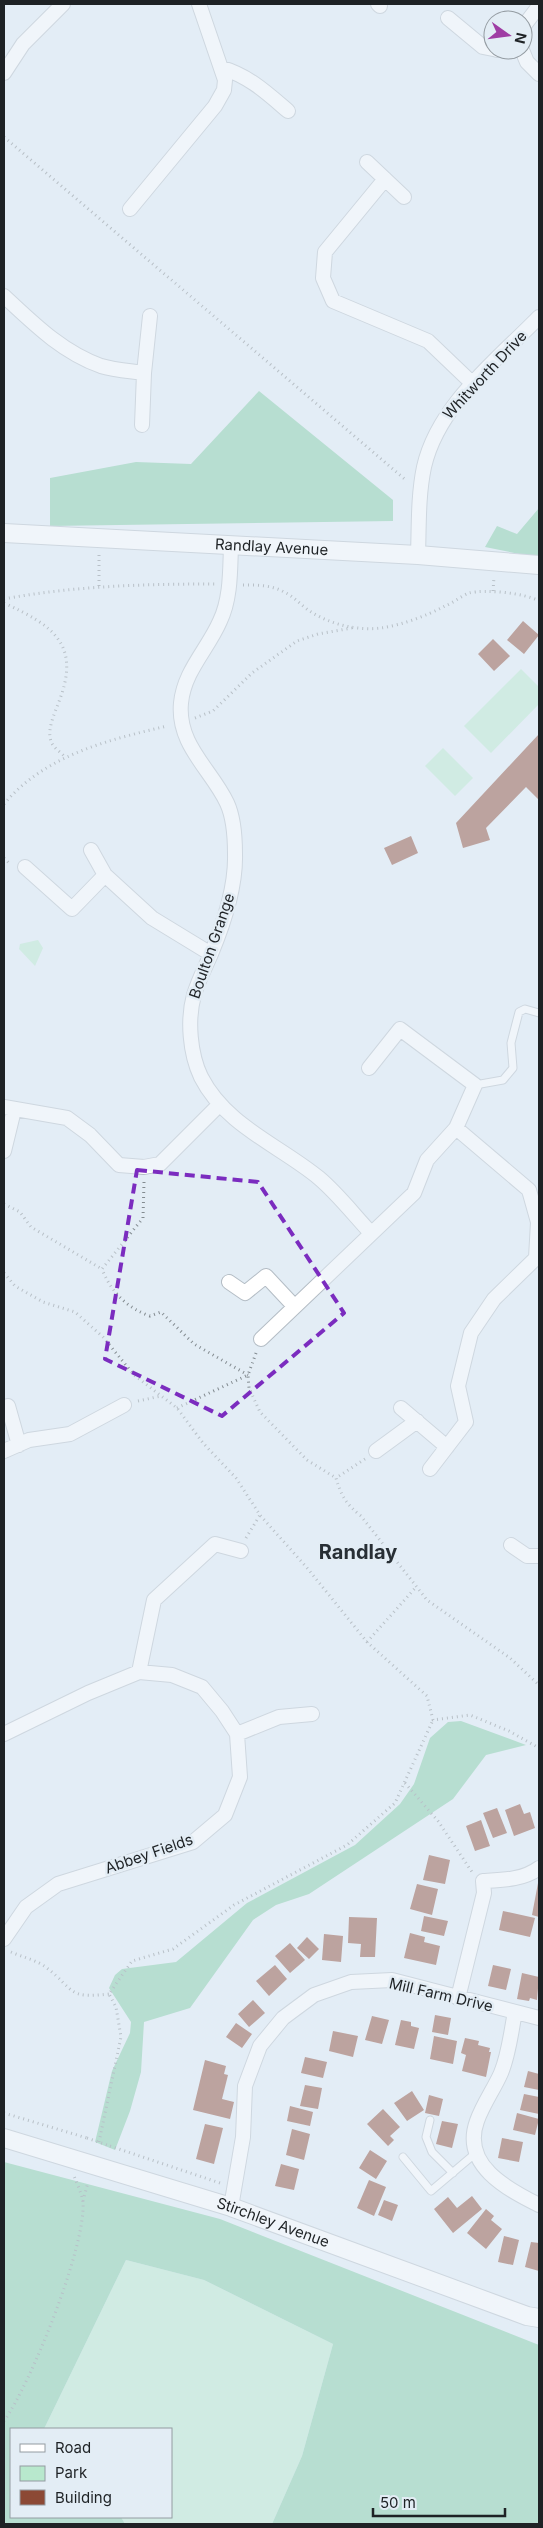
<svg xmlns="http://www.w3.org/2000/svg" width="543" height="2528" viewBox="0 0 543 2528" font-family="Inter,sans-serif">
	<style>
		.green { fill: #b8e8cd }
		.forest { fill: #80cca5 }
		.building { fill: #8c4935 }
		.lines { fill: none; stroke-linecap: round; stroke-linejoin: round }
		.service-casing { stroke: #b4bdc5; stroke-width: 9 }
		.minor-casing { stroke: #b4bdc5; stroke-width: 16 }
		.tertiary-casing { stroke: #b4bdc5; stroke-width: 20 }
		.path { stroke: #838b90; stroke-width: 3; stroke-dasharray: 1 4; stroke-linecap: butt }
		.service { stroke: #fff; stroke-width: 7 }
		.minor { stroke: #fff; stroke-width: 14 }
		.tertiary { stroke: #fff; stroke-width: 18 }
		.path-bridge { stroke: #838b90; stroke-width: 3; stroke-dasharray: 1 4; stroke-linecap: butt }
		.marked { fill: none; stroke: #7b2cbf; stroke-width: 4; stroke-dasharray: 10 6; stroke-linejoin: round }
		.labels { text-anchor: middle; stroke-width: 5; stroke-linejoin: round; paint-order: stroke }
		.street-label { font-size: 15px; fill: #1e2225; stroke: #e3edf5 }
		.district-label { font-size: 20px; font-weight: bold; fill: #282f35; stroke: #e3edf5 }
	</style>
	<rect width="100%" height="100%" fill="#e3edf5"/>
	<path class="green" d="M521 669 539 687V704L491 753 464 726Z
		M443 748 473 778 455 796 425 766Z
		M38 940 43 948 35 966 19 949 20 944Z
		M126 2260 204 2280 333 2344 302 2456 272 2524H125L121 2517H171V2429H44Z"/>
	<path class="forest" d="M259 391 393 500V521L50 526V478L136 462 191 464Z
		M539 508V558L485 547 497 526 517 534Z
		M461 1721 526 1745 486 1755 453 1799 309 1894 276 1905 253 1920 190 2008 144 2022 141 2072 130 2111 115 2150 95 2142 112 2071 130 2033 131 2022 109 1988 115 1975 122 1969 176 1962 247 1903 355 1845 400 1804 414 1784 430 1738 448 1722Z
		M4 2162 220 2219 539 2345V2524H272L302 2456 333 2344 204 2280 126 2260 44 2429H11V2517H121L125 2524H4Z"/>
	<path class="building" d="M523 621 539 635 524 654 507 640Z
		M493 639 510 656 494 671 478 654Z
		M539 734V800L526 787 486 828 490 840 463 848 456 823Z
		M411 836 418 853 392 865 384 848Z
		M520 1804 524 1814 530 1812 535 1828 514 1836 505 1810Z
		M497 1808 507 1833 493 1838 483 1813Z
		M481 1820 490 1846 475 1851 466 1826Z
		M429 1855 450 1860 445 1884 423 1880Z
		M538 1883 539 1884V1917L532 1915Z
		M417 1884 438 1889 432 1915 410 1909Z
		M503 1911 535 1918 530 1937 499 1930Z
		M424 1916 448 1921 444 1936 421 1931Z
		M349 1917 377 1918 375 1957H360L361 1944 348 1943Z
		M410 1933 425 1937 424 1942 440 1946 436 1965 404 1958Z
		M324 1934 343 1936 341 1962 322 1960Z
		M307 1937 319 1949 309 1959 297 1948Z
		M290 1943 305 1960 290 1973 275 1956Z
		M275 1965 287 1979 269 1996 256 1981Z
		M493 1965 511 1969 506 1990 488 1986Z
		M522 1973 539 1977 537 2000 530 1998 529 2001 517 1999Z
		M253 2000 265 2013 249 2027 238 2014Z
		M435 2015 451 2018 448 2035 432 2032Z
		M372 2016 389 2020 382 2044 365 2040Z
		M401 2020 411 2022V2026L419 2028 414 2049 395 2045Z
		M236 2023 252 2034 242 2048 226 2037Z
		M333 2031 358 2036 353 2057 329 2051Z
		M434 2036 457 2041 453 2064 430 2059Z
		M465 2038 479 2041 478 2045 490 2048 489 2052H491L486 2077 462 2071 466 2055 461 2053Z
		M305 2057 327 2062 323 2078 301 2073Z
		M205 2060 226 2066 224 2074 228 2075 222 2099 234 2102 230 2119 193 2110Z
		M528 2071 539 2074V2090L524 2087Z
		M305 2085 322 2088 318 2109 300 2106Z
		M412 2091 424 2110 407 2121 394 2103Z
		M524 2094 539 2097V2114L520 2110Z
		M429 2095 443 2099 439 2116 425 2113Z
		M290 2106 313 2112 310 2126 287 2121Z
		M383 2109 400 2127 390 2136 394 2140 388 2146 367 2124Z
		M517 2113 539 2119 535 2135 513 2130Z
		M442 2121 458 2124 452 2148 436 2144Z
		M205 2124 223 2128 214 2164 196 2159Z
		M292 2129 310 2134 304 2160 286 2155Z
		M502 2138 523 2142 519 2162 498 2158Z
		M370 2150 387 2161 376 2179 359 2168Z
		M281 2164 299 2169 294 2190 275 2186Z
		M369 2180 386 2187 374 2216 357 2208Z
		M472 2196 482 2209 453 2233 434 2209 448 2197 457 2208Z
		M384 2200 398 2205 392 2221 378 2215Z
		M486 2209 494 2216 491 2220 502 2229 486 2249 467 2233Z
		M504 2236 519 2240 513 2265 498 2262Z
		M531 2242 539 2243V2271L525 2267Z"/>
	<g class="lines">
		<g class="service-casing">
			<path id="service" d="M475 1085 503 1080 513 1068 511 1043 519 1012 525 1009 539 1013
				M430 2120 426 2137 432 2152 453 2173
				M403 2157 431 2191 477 2152"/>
		</g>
		<g class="minor-casing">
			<path id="minor" d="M378 4 380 6
				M448 18 483 47 493 49
				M523 27 539 6
				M497 50H509
				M522 50 527 62 539 74
				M222 68C249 76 267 93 288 111
				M4 73 23 44 63 4
				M367 162 404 197
				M385 179 325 252 323 278 333 301 428 341 473 384
				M130 209 215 106 224 90 225 80 199 4
				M4 296C34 324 62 352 101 366 114 370 130 371 144 373L150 316
				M142 425 144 373
				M231 546C230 570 231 598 220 621 208 649 184 671 181 703 177 745 211 769 227 803 234 818 235 837 235 854 236 888 224 923 211 954 205 968 198 981 194 995 187 1020 190 1054 201 1077 226 1126 279 1145 319 1178 338 1194 354 1215 371 1233
				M418 555C419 525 418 496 424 467 438 405 497 360 539 317
				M91 850 105 875 152 918 211 954
				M25 867 72 909 105 875
				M4 1107 67 1118 90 1135 119 1165 144 1167 160 1164 220 1104
				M4 1151 14 1110
				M229 1282 245 1293 266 1276 294 1306
				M261 1339 414 1193 427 1160 456 1128 475 1085 400 1029 369 1068
				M8 1406 19 1445
				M401 1408 447 1447
				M4 1451 29 1440 70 1434 124 1405
				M376 1451 417 1421
				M430 1469 466 1422 458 1386 471 1333 494 1299 536 1258 538 1222 529 1190 456 1128
				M511 1545 527 1556H539
				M139 1672 154 1600 215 1544 241 1551
				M4 1734 88 1693 139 1672 172 1675 202 1687 222 1711 237 1734 240 1777 225 1815 193 1842 58 1884 26 1907 4 1939
				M237 1734 279 1717 312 1714
				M458 1998 484 1893 483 1881C502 1880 523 1880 539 1868
				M515 2012C511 2032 509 2054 501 2073 494 2089 483 2104 477 2121 461 2165 507 2189 539 2205
				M231 2207 243 2137 245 2086 260 2046 283 2018 314 1995 351 1982 392 1980 539 2018"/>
		</g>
		<g class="tertiary-casing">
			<g id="tertiary">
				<path id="s1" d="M4 533 418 555 539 565"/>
				<path id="s2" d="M4 2138 231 2207 527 2316 539 2318"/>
			</g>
		</g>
		<path class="path" d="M4 137 407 481
			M99 555V588
			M243 585C257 585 272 585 284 592 293 596 300 604 308 610 329 624 356 631 381 628 402 625 426 616 445 606 453 603 461 596 469 593 485 589 525 593 539 601
			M493 591 494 577
			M4 599C73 586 144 584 215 584
			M4 603C54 626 82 645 58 704 54 715 47 730 51 741 53 748 62 753 66 758
			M195 718 213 711 252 673 297 641 318 634 352 628
			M4 804C45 755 108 740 167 726
			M4 858 11 865
			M144 1182 143 1218 102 1269C111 1292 127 1308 150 1316L161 1312 194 1344 248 1375
			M4 1204 20 1212 31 1227 102 1269
			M4 1273 15 1286 43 1302 75 1312 103 1337 134 1375 177 1408 203 1443 236 1478 260 1515 308 1569 367 1642 427 1696 433 1720 470 1715 509 1731 539 1748
			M256 1353 248 1375 249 1388 260 1412 307 1460 336 1478
			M138 1401 161 1396
			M177 1408 248 1375
			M365 1459 336 1478C341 1496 347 1505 361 1516L427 1600 510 1658 539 1685
			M246 1538 260 1515
			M367 1642 417 1586
			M405 1783 438 1821 472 1872
			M11 1952C22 1957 37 1960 47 1968 75 1990 67 1999 109 1994
			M4 2113 87 2138
			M99 2142 121 2037 116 2007 109 1994 132 1961 173 1949 234 1905 347 1845 395 1803 433 1720
			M110 2146 220 2183
			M83 2201 88 2182
			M4 2421C31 2383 86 2247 83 2202 82 2194 77 2184 74 2176"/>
		<use href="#service" class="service"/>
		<use href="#minor" class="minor"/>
		<use href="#tertiary" class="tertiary"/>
		<path class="path-bridge" d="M87 2138 110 2146"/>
	</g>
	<path d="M0 0H543V2528H0ZM137 1170 258 1182 344 1313 222 1416 105 1359Z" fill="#e3edf5" fill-opacity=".55" fill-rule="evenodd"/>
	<path class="marked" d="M137 1170 258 1182 344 1313 222 1416 105 1359Z"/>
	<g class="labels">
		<g class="street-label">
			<text transform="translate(485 375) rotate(-47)" y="5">Whitworth Drive</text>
			<text dy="5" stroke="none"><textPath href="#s1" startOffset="268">Randlay Avenue</textPath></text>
			<text transform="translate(212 946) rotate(-71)" y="5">Boulton Grange</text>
			<text transform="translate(149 1854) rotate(-19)" y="5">Abbey Fields</text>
			<text transform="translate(441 1995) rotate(13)" y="5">Mill Farm Drive</text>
			<text dy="5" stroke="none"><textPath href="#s2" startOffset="282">Stirchley Avenue</textPath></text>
		</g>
		<g class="district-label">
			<text x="358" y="1559">Randlay</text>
		</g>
	</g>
	<rect width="543" height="2528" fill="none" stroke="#1e2225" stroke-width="10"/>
	<rect x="10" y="2428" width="162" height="90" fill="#e3edf5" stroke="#949ca2"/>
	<rect x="20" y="2444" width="25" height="8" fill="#ffffff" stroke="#949ca2"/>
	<text x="55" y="2453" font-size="15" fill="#1e2225">Road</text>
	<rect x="20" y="2466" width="25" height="15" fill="#b8e8cd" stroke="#949ca2"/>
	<text x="55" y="2478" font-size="15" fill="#1e2225">Park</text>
	<rect x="20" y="2490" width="25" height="15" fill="#8c4935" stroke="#949ca2"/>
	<text x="55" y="2503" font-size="15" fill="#1e2225">Building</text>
	<g transform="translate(508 35) rotate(104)"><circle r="24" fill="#e3edf5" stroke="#949ca2"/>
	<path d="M0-4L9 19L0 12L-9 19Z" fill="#9f3da4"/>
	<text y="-8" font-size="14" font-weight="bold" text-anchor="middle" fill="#1e2225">N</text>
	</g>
	<path d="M373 2508v8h132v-8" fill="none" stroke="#1e2225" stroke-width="2.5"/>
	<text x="380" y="2508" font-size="15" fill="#1e2225" stroke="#e3edf5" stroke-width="4" paint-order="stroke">50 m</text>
</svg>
